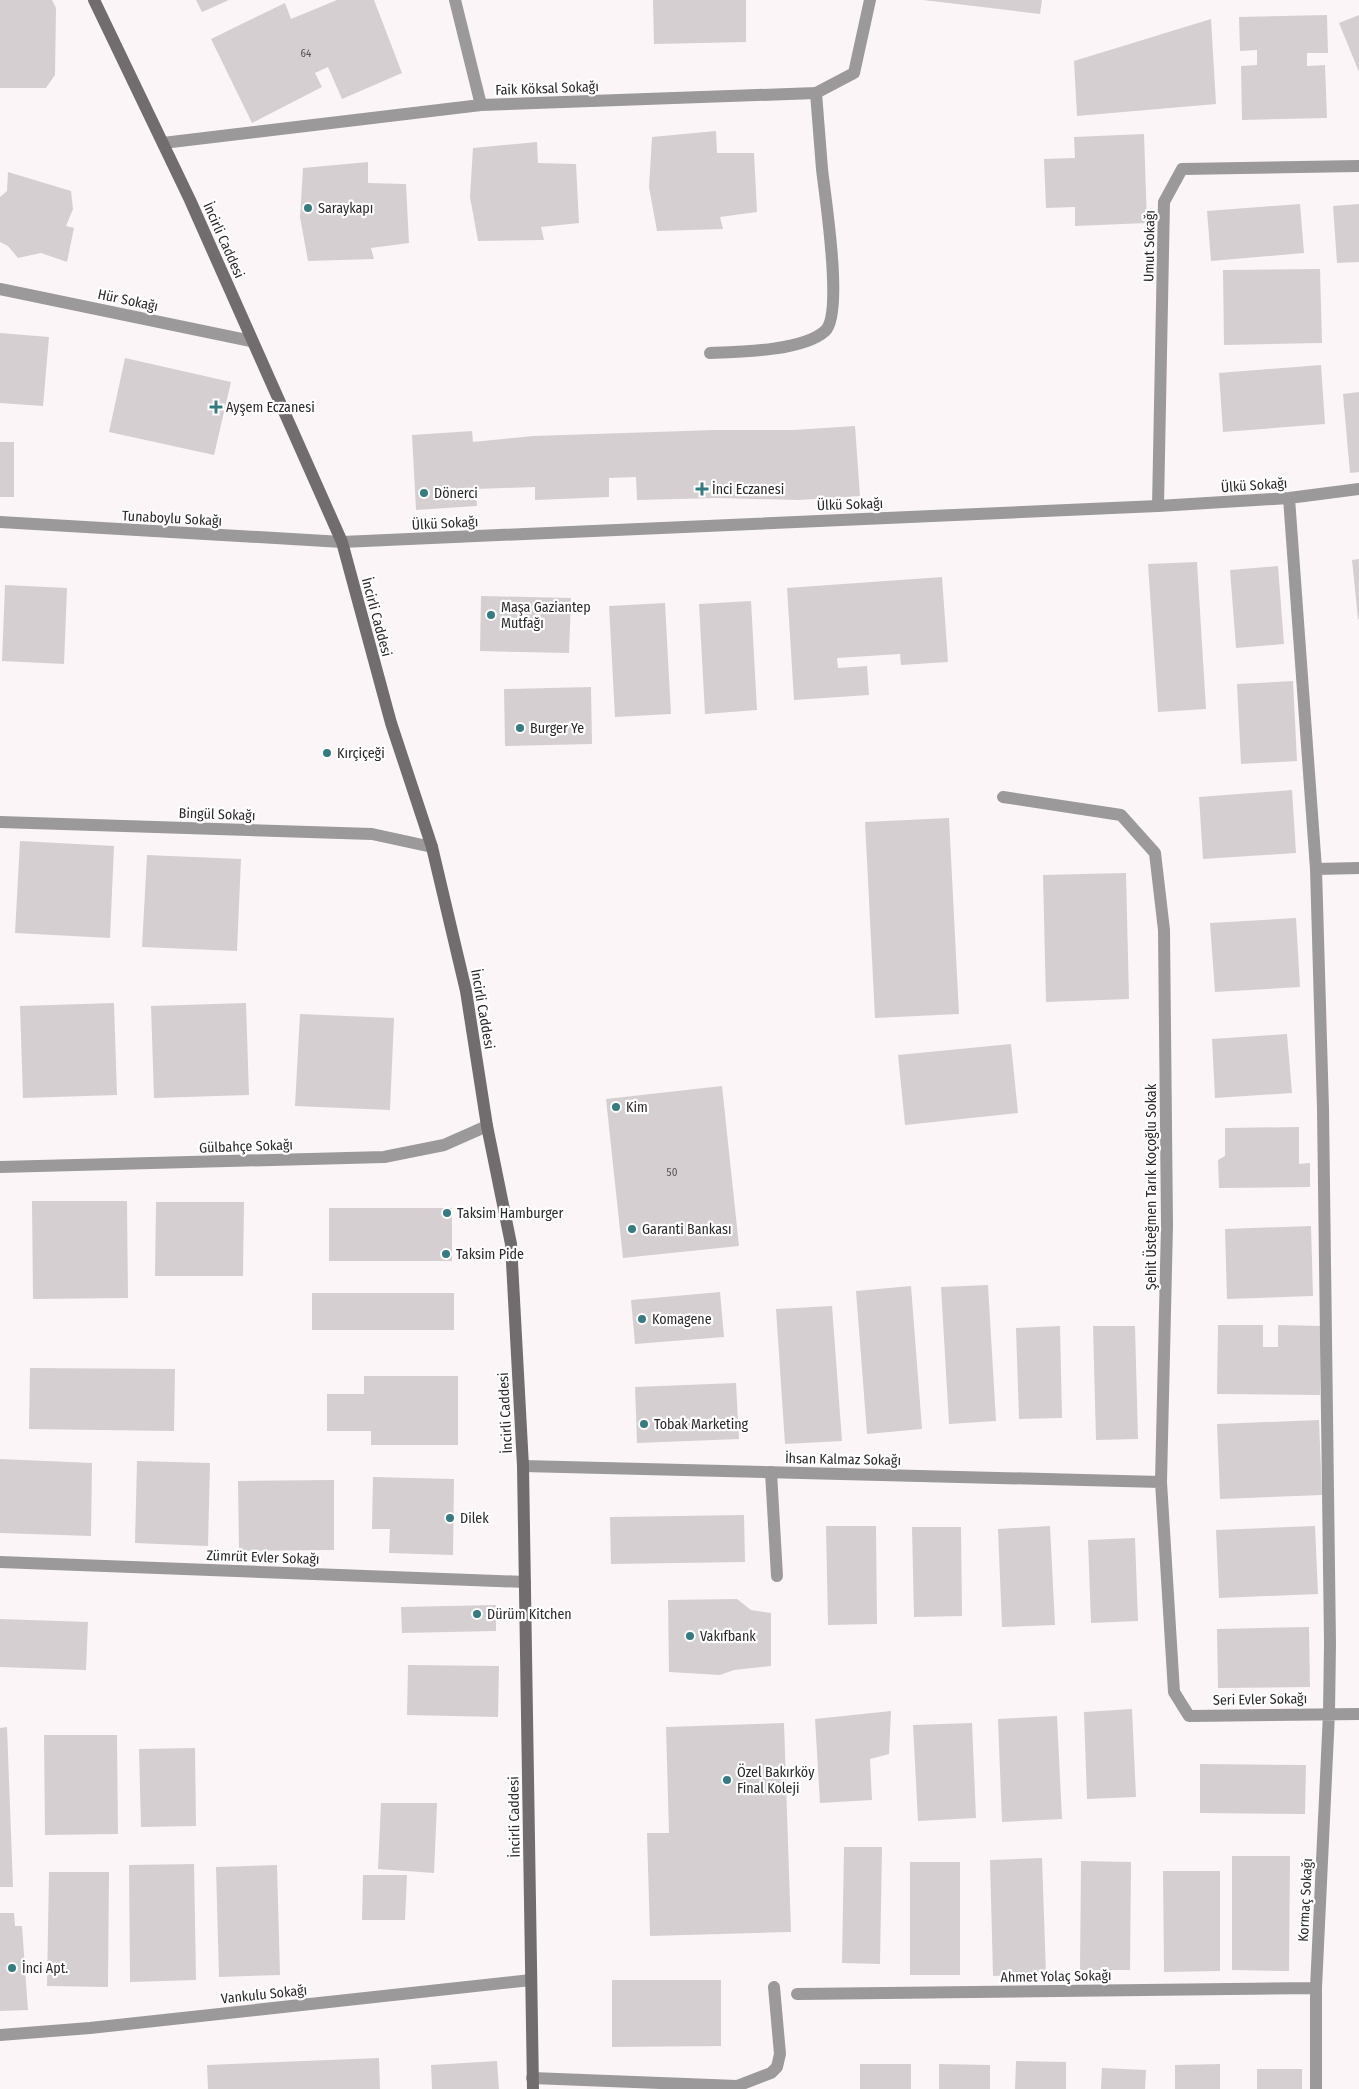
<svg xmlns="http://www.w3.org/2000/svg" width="1359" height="2089" viewBox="0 0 1359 2089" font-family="'Fira Sans Condensed',sans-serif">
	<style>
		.building { fill: #d6cfd1 }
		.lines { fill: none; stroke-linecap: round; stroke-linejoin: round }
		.lane { stroke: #9c999a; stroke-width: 12 }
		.street { stroke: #9c999a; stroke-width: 12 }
		.secondary { stroke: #716d6e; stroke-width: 12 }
		.poi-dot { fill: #347c82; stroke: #fff; stroke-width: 2 }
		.labels { text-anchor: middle; stroke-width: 4.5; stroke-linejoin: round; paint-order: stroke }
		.number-label { font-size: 11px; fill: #565253 }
		.street-label { font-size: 14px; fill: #2b2829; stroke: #fff }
		.poi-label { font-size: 14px; fill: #2b2829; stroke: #fff; text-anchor: start }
	</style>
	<rect width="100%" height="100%" fill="#fcf5f7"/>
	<path class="building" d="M0 0H52L56 8 55 75 46 88H0Z
		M196 0H229L202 12Z
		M337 0H374L402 73 342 99 328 67 315 73 322 87 252 123 211 39 285 3 291 19Z
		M653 0H746V42L654 44Z
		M923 0H1042L1040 14Z
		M1327 15 1328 53H1307V66L1325 65 1327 118 1242 120 1241 66 1257 65V50L1240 51 1239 17Z
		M1359 15V72L1339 23Z
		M1211 19 1216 104 1077 116 1074 61Z
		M716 131 717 153H754L757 212 720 217 723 229 657 231 649 187 652 137Z
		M1144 134 1147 223 1075 226V207L1046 208 1044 159 1075 158 1074 137Z
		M537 142 538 163 576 164 579 223 541 227 544 240 478 241 470 197 473 148Z
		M368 162V183L406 184 409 243 371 248 374 259 308 261 300 217 303 168Z
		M8 172 71 191 73 209 66 226 74 228 67 262 41 253 18 258 8 246 0 242V197L7 191Z
		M1300 204 1304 253 1211 261 1207 211Z
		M1359 204V262L1337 263 1333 206Z
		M1320 269 1322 343 1224 345 1223 270Z
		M0 333 49 337 43 406 0 403Z
		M125 358 231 382 214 455 109 432Z
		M1321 365 1325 424 1223 432 1219 373Z
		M1359 392V472L1350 473 1343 394Z
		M855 426 860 496 799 500 718 498 637 500 636 477 609 478V497L535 500V487L476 489 477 506 416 510 412 435 472 431 473 442 533 436 715 430H794Z
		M0 442H14V497H0Z
		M1359 559V619H1358L1352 560Z
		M1197 562 1206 709 1158 712 1148 564Z
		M1278 566 1284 644 1236 648 1230 570Z
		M942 577 948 662 901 665 900 654 837 658 838 668 867 666 869 695 794 700 787 588Z
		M5 585 67 588 64 664 2 661Z
		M481 596 571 598 569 653 480 651Z
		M751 601 757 710 705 714 699 604Z
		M665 603 671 714 615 717 609 606Z
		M1293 681 1297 761 1241 764 1237 684Z
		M591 687 592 744 505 746 504 689Z
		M1292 790 1296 853 1203 859 1199 797Z
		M949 818 959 1014 875 1018 865 822Z
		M20 841 114 846 110 938 15 933Z
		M147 855 241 859 237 951 142 947Z
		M1126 873 1129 999 1046 1002 1043 875Z
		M1296 918 1300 987 1215 992 1210 923Z
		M114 1003 117 1095 23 1098 20 1006Z
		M246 1003 249 1095 154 1098 151 1006Z
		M300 1014 394 1018 390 1110 295 1106Z
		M1287 1034 1292 1093 1215 1098 1212 1039Z
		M1011 1044 1018 1113 905 1125 898 1055Z
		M722 1086 739 1246 623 1258 606 1099Z
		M1299 1127V1164L1310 1163V1187L1219 1188 1218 1160 1225 1156V1128Z
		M32 1201H127L128 1298 33 1299Z
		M156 1202H244L243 1276H155Z
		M329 1208H452V1261H329Z
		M1311 1226 1313 1296 1227 1299 1225 1229Z
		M988 1285 996 1421 949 1424 941 1287Z
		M911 1286 922 1429 867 1434 856 1291Z
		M720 1292 724 1337 635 1344 631 1300Z
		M312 1293H454V1330H312Z
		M832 1306 842 1441 785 1444 776 1309Z
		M1218 1325H1263V1347H1278V1325L1321 1326 1320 1395 1217 1394Z
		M1060 1326 1062 1418 1019 1419 1016 1328Z
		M1093 1326H1135L1138 1439 1096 1440Z
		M30 1368 175 1369 174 1431 29 1429Z
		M364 1376H458V1445H371V1431H327V1394H364Z
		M736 1383 739 1439 637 1443 635 1387Z
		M1319 1420 1322 1495 1220 1499 1217 1424Z
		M0 1459 92 1463 91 1536 0 1533Z
		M137 1461 210 1463 208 1546 135 1543Z
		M373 1477 454 1479 453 1555 389 1553 390 1529H372Z
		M334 1480V1550L239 1551 238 1481Z
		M744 1515 745 1562 611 1564 610 1517Z
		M826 1526H876L877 1624 828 1625Z
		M1050 1526 1055 1625 1002 1627 998 1529Z
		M1315 1526 1318 1594 1219 1598 1216 1530Z
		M912 1527H961L962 1616 914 1617Z
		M1135 1538 1138 1621 1091 1623 1088 1540Z
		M737 1599 751 1610 771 1613V1666L734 1670 720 1675 669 1672 668 1600Z
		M496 1605V1631L402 1633 401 1607Z
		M0 1619 88 1622 86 1670 0 1667Z
		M1309 1627 1310 1687 1218 1688 1217 1629Z
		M408 1665 499 1666 498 1717 407 1715Z
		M1132 1709 1136 1797 1087 1799 1084 1712Z
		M891 1711 889 1754 870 1759 872 1800 820 1803 815 1719Z
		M1057 1716 1062 1819 1002 1822 998 1719Z
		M784 1723 791 1932 650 1936 647 1833H669L666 1727Z
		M972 1723 976 1818 918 1821 913 1725Z
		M7 1727 13 1887H0V1728Z
		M44 1735H117L118 1834 45 1835Z
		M195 1748 196 1826 141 1827 139 1749Z
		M1200 1764 1306 1765 1305 1814 1200 1813Z
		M381 1803H437L434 1873 378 1869Z
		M844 1847H882L880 1964 842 1963Z
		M1232 1856H1290L1289 1971 1232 1970Z
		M1042 1858 1046 1974 993 1976 990 1860Z
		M1081 1861 1131 1862 1130 1970H1080Z
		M910 1862H960V1975H910Z
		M194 1864 196 1980 130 1982 129 1865Z
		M277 1865 280 1975 219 1977 216 1867Z
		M1163 1871H1220V1971L1164 1972Z
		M49 1872H109L108 1987 47 1986Z
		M363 1875H407L405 1920H362Z
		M0 1913H14L15 1926H22L28 2010 0 2011Z
		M612 1980H721V2046L612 2047Z
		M379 2058 380 2089H208L207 2065Z
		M497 2061 499 2089H432L431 2065Z
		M1016 2061 1066 2062V2089H1015Z
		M860 2064H911V2089H860Z
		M939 2064 990 2065V2089H939Z
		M1220 2064V2089H1175V2065Z
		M1102 2068 1146 2070 1145 2089H1101Z
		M1257 2069H1302V2089H1257Z"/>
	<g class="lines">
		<path class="lane" d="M710 353C739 352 803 351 825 331 844 314 825 197 822 169 820 144 818 119 816 93
			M771 1472 777 1576
			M532 2078 737 2086 771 2073 777 2067 780 2054 774 1987"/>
		<path class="street" d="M455 0 481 105
			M163 143 481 105 816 93 854 73 870 0
			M0 289 251 341
			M1289 498 1316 869 1323 1109 1330 1643 1329 1713 1316 1988V2089
			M1158 506 1164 202 1182 169 1359 166
			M0 522 342 542 1158 506 1289 498 1359 489
			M1003 797 1121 815 1155 853 1164 930 1167 1225 1161 1482 1174 1692 1189 1716 1359 1714
			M0 822 372 834 432 847
			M1316 869 1359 868
			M0 1167 384 1157 444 1145 487 1126
			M523 1466 1161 1482
			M0 1562 525 1582
			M797 1994 1316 1988
			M0 2035 90 2028 531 1980"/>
		<path class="secondary" d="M94 0 190 200 342 542 391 723 432 847 466 991 487 1126 511 1244 523 1466 533 2089"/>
	</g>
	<g class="poi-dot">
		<circle cx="308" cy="208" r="5"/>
		<path d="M213.5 399.5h5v5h5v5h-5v5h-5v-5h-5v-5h5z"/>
		<path d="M699.5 481.5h5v5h5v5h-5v5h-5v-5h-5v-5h5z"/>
		<circle cx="424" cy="493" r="5"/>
		<circle cx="491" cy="615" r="5"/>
		<circle cx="520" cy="728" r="5"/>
		<circle cx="327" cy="753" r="5"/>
		<circle cx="616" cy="1107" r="5"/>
		<circle cx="447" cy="1213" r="5"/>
		<circle cx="632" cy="1229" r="5"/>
		<circle cx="446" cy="1254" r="5"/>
		<circle cx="642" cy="1319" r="5"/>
		<circle cx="644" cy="1424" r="5"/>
		<circle cx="450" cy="1518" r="5"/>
		<circle cx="477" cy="1614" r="5"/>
		<circle cx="690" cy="1636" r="5"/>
		<circle cx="727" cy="1780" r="5"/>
		<circle cx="12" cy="1968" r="5"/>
	</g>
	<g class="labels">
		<g class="number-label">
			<text x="306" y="57">64</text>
			<text x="672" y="1176">50</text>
		</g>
		<g class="street-label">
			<text transform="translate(547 88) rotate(-2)" y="5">Faik Köksal Sokağı</text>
			<text transform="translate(224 240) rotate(66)" y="5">İncirli Caddesi</text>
			<text transform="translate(1149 246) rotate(-89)" y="5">Umut Sokağı</text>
			<text transform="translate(128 300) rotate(12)" y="5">Hür Sokağı</text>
			<text transform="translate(1254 485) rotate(-4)" y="5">Ülkü Sokağı</text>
			<text transform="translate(850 504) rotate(-2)" y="5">Ülkü Sokağı</text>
			<text transform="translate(172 518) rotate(3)" y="5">Tunaboylu Sokağı</text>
			<text transform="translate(445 523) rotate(-3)" y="5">Ülkü Sokağı</text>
			<text transform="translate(377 617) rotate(75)" y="5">İncirli Caddesi</text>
			<text transform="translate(217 814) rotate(2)" y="5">Bingül Sokağı</text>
			<text transform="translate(483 1009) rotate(80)" y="5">İncirli Caddesi</text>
			<text transform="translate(246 1146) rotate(-2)" y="5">Gülbahçe Sokağı</text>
			<text transform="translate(1151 1187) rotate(-90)" y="5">Şehit Üsteğmen Tarık Koçoğlu Sokak</text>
			<text transform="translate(505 1413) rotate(-93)" y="5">İncirli Caddesi</text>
			<text transform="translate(843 1459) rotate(1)" y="5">İhsan Kalmaz Sokağı</text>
			<text transform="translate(263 1557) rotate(2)" y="5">Zümrüt Evler Sokağı</text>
			<text transform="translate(1260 1699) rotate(-1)" y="5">Seri Evler Sokağı</text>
			<text transform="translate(514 1817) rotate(-91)" y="5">İncirli Caddesi</text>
			<text transform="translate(1305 1900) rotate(-87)" y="5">Kormaç Sokağı</text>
			<text transform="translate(1056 1976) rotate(-1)" y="5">Ahmet Yolaç Sokağı</text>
			<text transform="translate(264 1994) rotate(-6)" y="5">Vankulu Sokağı</text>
		</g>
		<g class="poi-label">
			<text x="318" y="213">Saraykapı</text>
			<text x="226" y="412">Ayşem Eczanesi</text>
			<text x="712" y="494">İnci Eczanesi</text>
			<text x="434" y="498">Dönerci</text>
			<text x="501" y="612">Maşa Gaziantep<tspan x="501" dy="16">Mutfağı</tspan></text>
			<text x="530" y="733">Burger Ye</text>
			<text x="337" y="758">Kırçiçeği</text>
			<text x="626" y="1112">Kim</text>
			<text x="457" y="1218">Taksim Hamburger</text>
			<text x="642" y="1234">Garanti Bankası</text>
			<text x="456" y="1259">Taksim Pide</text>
			<text x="652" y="1324">Komagene</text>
			<text x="654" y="1429">Tobak Marketing</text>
			<text x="460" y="1523">Dilek</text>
			<text x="487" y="1619">Dürüm Kitchen</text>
			<text x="700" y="1641">Vakıfbank</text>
			<text x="737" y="1777">Özel Bakırköy<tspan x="737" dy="16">Final Koleji</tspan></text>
			<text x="22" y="1973">İnci Apt.</text>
		</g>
	</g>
</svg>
